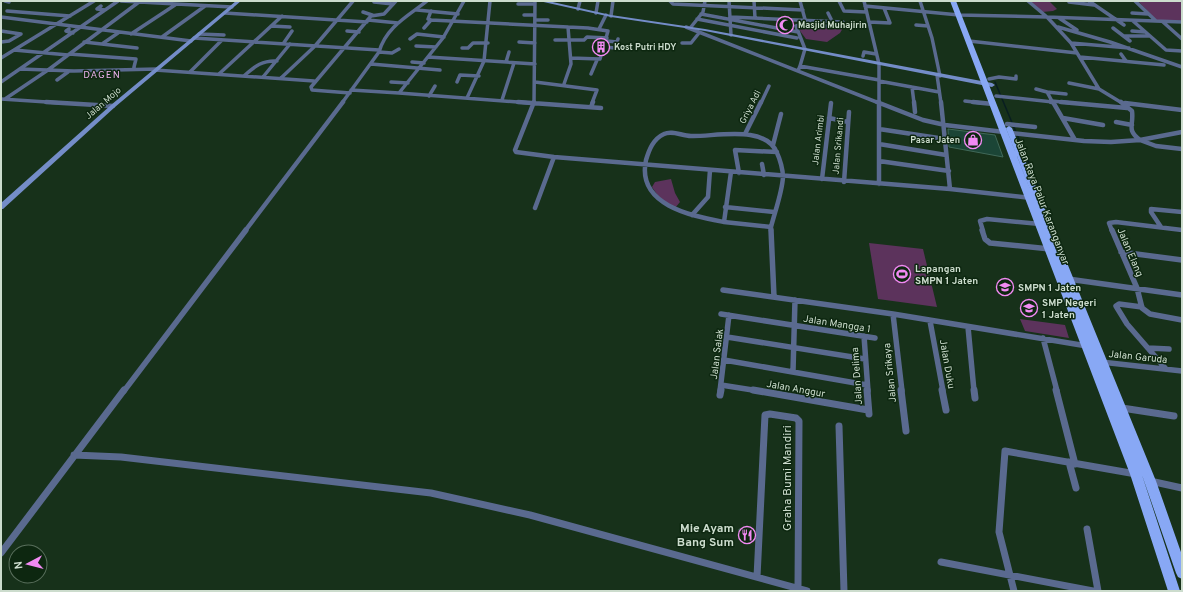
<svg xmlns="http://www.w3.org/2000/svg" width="1183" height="592" viewBox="0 0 1183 592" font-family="Overpass,sans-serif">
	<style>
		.green { fill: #5c335c }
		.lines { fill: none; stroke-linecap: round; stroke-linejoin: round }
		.stream { stroke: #091e21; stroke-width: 1.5 }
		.building { fill: #1b4536; stroke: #406858 }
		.street-far3 { stroke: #5a6a8f; stroke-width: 3.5 }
		.street-far2 { stroke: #5a6a8f; stroke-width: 4.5 }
		.street-far1 { stroke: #5a6a8f; stroke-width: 5.5 }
		.street { stroke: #5a6a8f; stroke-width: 7 }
		.secondary { fill: #748dc8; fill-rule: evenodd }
		.primary { fill: #88a8f5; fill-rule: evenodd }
		.labels { text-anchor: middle; stroke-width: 3; stroke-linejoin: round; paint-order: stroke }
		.far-poi-label { font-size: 9px; font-weight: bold; fill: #ccdccd; stroke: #0d2710; text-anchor: start }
		.far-street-label { font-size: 9px; fill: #ccdccd; stroke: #0d2710 }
		.far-quarter-label { font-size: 10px; letter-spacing: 1px; fill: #ebb1eb; stroke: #0d2710 }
		.street-label { font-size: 10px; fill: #ccdccd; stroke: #0d2710 }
		.poi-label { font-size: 10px; font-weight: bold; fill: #ccdccd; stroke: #0d2710; text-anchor: start }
		.near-street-label { font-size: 12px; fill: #ccdccd; stroke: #0d2710 }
		.near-poi-label { font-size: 12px; font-weight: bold; fill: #ccdccd; stroke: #0d2710; text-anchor: end }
	</style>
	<rect width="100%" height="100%" fill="#17311a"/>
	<path class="green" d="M1030 1H1049L1057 9 1053 11 1042 12Z
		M1138 1H1182V21L1156 20Z
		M801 26 843 28 840 33 827 42 806 39 800 31Z
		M671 179 675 193 680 202 675 208C666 206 657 195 652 187L655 182Z
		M869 243 923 249 937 307 878 299Z
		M1020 319 1065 325 1069 338 1025 331Z"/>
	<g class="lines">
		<path class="stream" d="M995 82 1039 187"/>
	</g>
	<path class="building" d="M948 129 995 135 1003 157 949 147Z
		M739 529 754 532V541L739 538Z"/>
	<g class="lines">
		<path class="street-far3" d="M5 1 9 2
			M121 1 232 7
			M670 1 673 4 803 10
			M729 1 731 35
			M754 1 755 18
			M800 1 806 23 796 26 805 49 800 66
			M839 1 844 11 866 12
			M864 1 879 64V103
			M920 1 932 38 940 76
			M1028 1 1047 17 1182 22
			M1089 1 1124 25
			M1135 1 1156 21
			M374 2 393 4
			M1069 2 1094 5
			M518 4H535
			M101 6 97 9 105 10
			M865 6 959 15 1047 17 1071 43 1129 48
			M578 9 580 1
			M417 10 458 14
			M7 11 70 16
			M431 11 428 19 431 20 588 28 608 31 600 59 571 58
			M363 12 372 15
			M225 13 367 22
			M596 13 598 1
			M828 13 832 21
			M1132 13 1148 14
			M701 14 798 32
			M524 15H535
			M611 16 613 1
			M1 17 191 41
			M731 17 843 22
			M1059 18 1077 30
			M697 19 797 38
			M368 20 398 23
			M535 20H548
			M1133 21 1166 50 1182 51
			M869 22 890 23 884 8
			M1163 22 1182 39
			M803 25 845 27
			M916 25 928 26
			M271 26 290 27
			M686 27 879 103
			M691 27 703 12 705 1
			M1058 27 1110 42 1182 67
			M424 28 431 20
			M1113 28 1130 41
			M69 29 66 31 73 33
			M599 29 606 15
			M1 31 21 34 9 41 1 42
			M347 31 359 32
			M1132 31 1145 32
			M131 34 175 5
			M199 34 224 35
			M1124 36H1149
			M162 37 205 6
			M194 38 379 50
			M410 39 417 34 444 37
			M555 40H584L587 37 607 38
			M607 41 617 42 618 39
			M969 41 1077 53
			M84 42 137 48
			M519 42 535 43
			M682 43H691L699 33
			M1071 43 1099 89 1122 103
			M102 44 118 33
			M283 44 292 31
			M416 46 436 47
			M605 47 624 49
			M462 48H468L473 43H488
			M14 50 68 55
			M379 52 392 53 399 49
			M69 54 136 59 134 67
			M1121 54 1126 61
			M863 56 864 52 876 54
			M428 57 535 64
			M1080 57 1164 65
			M1 58 94 1
			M412 62 424 63
			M506 62 509 52
			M371 64 440 70
			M20 69 74 71 157 69
			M155 70 314 81
			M798 71 800 66 879 80
			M190 72 222 40
			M219 74 282 16
			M591 74 597 60
			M245 75C255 66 263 60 277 61
			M937 75 941 103
			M263 77 290 44
			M281 78 315 46 353 1
			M989 79 999 77 1016 79V76
			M57 80 68 72
			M879 81 939 92
			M1 82 118 1
			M391 82 408 83
			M457 82 460 75 479 76
			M535 82 597 90 592 103
			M1069 83 1099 89
			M564 84 571 64 568 27
			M912 87 914 103
			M1036 89 1047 92 1053 103
			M351 90 399 93 443 38 464 1
			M1047 92 1066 94
			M350 93 312 90 311 87 371 16 384 14 396 1
			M399 93 531 103
			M429 96 435 86
			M996 96 1053 102
			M467 98 484 61 490 1
			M1 99 62 103
			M5 99 48 70 139 2
			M502 100 514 63
			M965 101 982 103
			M1052 101 1072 103
			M342 103 379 52C386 27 408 16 427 1
			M534 103 535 1
			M761 103 769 86"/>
		<path class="street-far2" d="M46 102 113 106
			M518 102 601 108
			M534 102 515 150 516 152 554 157 950 189 1031 198
			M877 102 923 120 945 125 1004 132
			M879 102V184
			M914 102 915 112
			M941 102 950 189
			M973 102 993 104
			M1051 102H1053
			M1053 102 1075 140
			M1061 102 1127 108
			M1121 102 1132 111C1134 125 1126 130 1140 140L1182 132
			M1125 103 1182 110
			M591 107 593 102
			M829 118 848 122
			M1063 118 1103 125
			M1116 122 1132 125
			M1007 124 1035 127
			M879 129 945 139
			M1011 133 1084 141 1111 142 1140 140 1156 146 1182 149
			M745 134 761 102
			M879 144 946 155
			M773 145 781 114
			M879 161 949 171
			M762 164 764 175
			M731 172 724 222C693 216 636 206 646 160 649 150 653 139 664 134 672 130 682 136 691 136 714 137 766 124 777 153 780 159 783 170 783 177 782 193 775 211 771 227
			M739 173 735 150 777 152
			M822 179 831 103
			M844 182 849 112
			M725 207 774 212
			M535 208 554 157
			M692 215 708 197 710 170
			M724 222 771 227V231
			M1161 227 1151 212V209L1182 212
			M245 231 343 102
			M983 231 980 221 987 219 1040 224
			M1112 231 1109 223 1116 222 1182 230"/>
		<path class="street-far1" d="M771 230 774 297
			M982 230 985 239 990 243 1050 249
			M1112 230 1137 288 1142 308 1150 314 1182 320
			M1121 252 1182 260
			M1068 279 1182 295
			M723 290 893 314 1087 346
			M1142 307 1119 304 1116 306 1127 324 1166 369
			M721 314 875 338
			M893 314 902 391
			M930 321 943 391
			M968 327 974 391
			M864 336 868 391
			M727 337 865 359
			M1043 338 1057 391
			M1148 348 1169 349
			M724 360 867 385
			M1101 362 1182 371
			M793 371 795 300
			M721 385 759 391
			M124 391 246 230
			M720 391 729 315"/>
		<path class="street" d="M753 390 868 410
			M867 390 869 414
			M901 390 906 431
			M942 390 946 410
			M974 390 975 398
			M1056 390 1075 464
			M720 395 721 390
			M1122 408 1174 416
			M839 426 844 591
			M74 455 121 457 431 493 530 515 807 591
			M1069 462 1076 488
			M1150 481 1182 488
			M1087 529 1098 591
			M1 553 124 390
			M941 562 1093 591
			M757 577 765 415 770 414 796 418 799 421 798 588
			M1014 591 999 532 1005 451 1136 474"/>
		<path class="secondary" d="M236 1H241L115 107 3 209H1V203L111 105Z
			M539 1H548L611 15 705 29 992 83 995 85 992 87 705 31 611 17Z"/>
		<path class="primary" d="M950 1H956L1033 197 1006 128 1009 126 1012 128 1156 481 1182 555V579L1178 577 1176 573 1142 475 1180 591H1168L1130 474Z"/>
	</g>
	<defs>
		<g id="mosque-ring" transform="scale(0.9)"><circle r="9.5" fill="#0d2710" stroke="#f28af3" stroke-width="1.5"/><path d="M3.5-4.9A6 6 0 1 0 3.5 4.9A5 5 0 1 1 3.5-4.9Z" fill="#f28af3"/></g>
		<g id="building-ring" transform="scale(0.9)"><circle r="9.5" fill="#0d2710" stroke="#f28af3" stroke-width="1.5"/><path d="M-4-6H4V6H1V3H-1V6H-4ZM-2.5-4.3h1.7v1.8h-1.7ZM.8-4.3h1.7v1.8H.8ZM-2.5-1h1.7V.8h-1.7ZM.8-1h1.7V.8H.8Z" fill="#f28af3"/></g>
		<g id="shop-ring" transform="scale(0.9)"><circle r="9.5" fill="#0d2710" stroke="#f28af3" stroke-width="1.5"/><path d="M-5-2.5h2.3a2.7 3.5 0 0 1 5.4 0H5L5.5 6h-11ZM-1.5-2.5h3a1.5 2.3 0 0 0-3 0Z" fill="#f28af3"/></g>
		<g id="stadium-ring" transform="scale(0.9)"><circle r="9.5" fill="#0d2710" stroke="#f28af3" stroke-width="1.5"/><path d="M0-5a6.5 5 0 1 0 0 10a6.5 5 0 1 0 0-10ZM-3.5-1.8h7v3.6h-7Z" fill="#f28af3"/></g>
		<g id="school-ring" transform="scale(0.9)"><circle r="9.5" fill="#0d2710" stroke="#f28af3" stroke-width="1.5"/><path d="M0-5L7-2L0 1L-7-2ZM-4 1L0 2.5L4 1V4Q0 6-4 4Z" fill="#f28af3"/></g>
		<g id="restaurant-ring" transform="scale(0.9)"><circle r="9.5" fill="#0d2710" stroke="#f28af3" stroke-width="1.5"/><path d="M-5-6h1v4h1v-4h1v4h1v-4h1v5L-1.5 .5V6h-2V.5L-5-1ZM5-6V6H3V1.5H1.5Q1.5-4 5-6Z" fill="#f28af3"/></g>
	</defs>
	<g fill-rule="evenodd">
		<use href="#mosque-ring" x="785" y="25"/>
		<use href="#building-ring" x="601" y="47"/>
		<use href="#shop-ring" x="973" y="140"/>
		<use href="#stadium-ring" x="902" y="274"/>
		<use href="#school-ring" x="1005" y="287"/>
		<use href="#school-ring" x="1029" y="308"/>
		<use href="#restaurant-ring" x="747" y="535"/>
	</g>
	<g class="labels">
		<g class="far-poi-label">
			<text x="798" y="28">Masjid Muhajirin</text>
			<text x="614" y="50">Kost Putri HDY</text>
			<text x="960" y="143" text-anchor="end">Pasar Jaten</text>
		</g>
		<g class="far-street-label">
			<text transform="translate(103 103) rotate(-41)" y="3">Jalan Mojo</text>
			<text transform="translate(750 107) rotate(-63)" y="3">Griya Adi</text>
			<text transform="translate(818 140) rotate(-83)" y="3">Jalan Arimbi</text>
			<text transform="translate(838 146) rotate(-85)" y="3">Jalan Srikandi</text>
		</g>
		<g class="far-quarter-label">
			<text x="102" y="78">DAGEN</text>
		</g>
		<g class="street-label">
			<text transform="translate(1043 201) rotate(69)" y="4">Jalan Raya Palur Karanganyar</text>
			<text transform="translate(1131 252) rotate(67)" y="4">Jalan Elang</text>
			<text transform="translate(837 323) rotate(9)" y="4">Jalan Mangga 1</text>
			<text transform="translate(716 354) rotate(-83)" y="4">Jalan Salak</text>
			<text transform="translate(1138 356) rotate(6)" y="4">Jalan Garuda</text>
			<text transform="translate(948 364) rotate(80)" y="4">Jalan Duku</text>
			<text transform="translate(889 373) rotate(-96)" y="4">Jalan Srikaya</text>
			<text transform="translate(856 376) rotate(-94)" y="4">Jalan Delima</text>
			<text transform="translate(796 388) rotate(10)" y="4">Jalan Anggur</text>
		</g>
		<g class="poi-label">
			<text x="915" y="272">Lapangan<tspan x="915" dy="12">SMPN 1 Jaten</tspan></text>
			<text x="1018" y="291">SMPN 1 Jaten</text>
			<text x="1042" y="306">SMP Negeri<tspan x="1042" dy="12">1 Jaten</tspan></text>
		</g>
		<g class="near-street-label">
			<text transform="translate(787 478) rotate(-90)" y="4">Graha Bumi Mandiri</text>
		</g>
		<g class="near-poi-label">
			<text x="734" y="532">Mie Ayam<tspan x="734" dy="14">Bang Sum</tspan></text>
		</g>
	</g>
	<rect width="1183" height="592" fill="none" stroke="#ccdccd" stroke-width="4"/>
	<g transform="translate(28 564) rotate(263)"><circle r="19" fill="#0d2710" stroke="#596f5c"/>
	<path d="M0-3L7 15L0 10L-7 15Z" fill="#f28af3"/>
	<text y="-6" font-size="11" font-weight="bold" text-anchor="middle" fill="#ccdccd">N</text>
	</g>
</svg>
